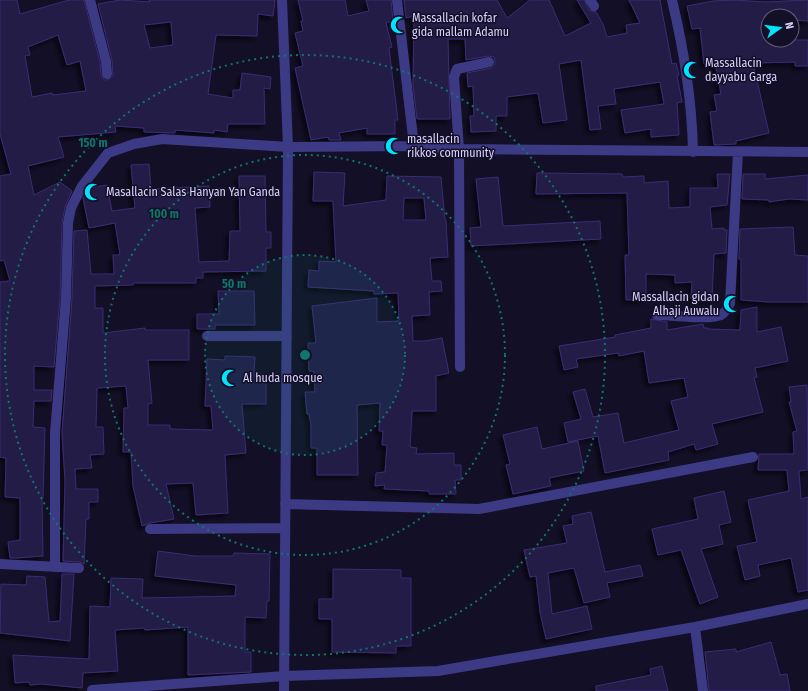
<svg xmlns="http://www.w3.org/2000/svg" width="808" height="691" viewBox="0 0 808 691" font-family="'Fira Sans Condensed',sans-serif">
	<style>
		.building { fill: #241b47; stroke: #3b2d73; fill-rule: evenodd; filter: url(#shadow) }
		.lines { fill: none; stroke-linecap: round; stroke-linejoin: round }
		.minor { stroke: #3d3a85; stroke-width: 10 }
		.ring { fill: none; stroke: #0f766e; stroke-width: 2; stroke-dasharray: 2 4 }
		.labels { text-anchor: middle; stroke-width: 3; stroke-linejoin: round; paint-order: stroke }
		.poi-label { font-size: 12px; fill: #d9d4ff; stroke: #130f26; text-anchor: start }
		.centre { fill: #0f766e; stroke: #130f26; stroke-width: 2 }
		.ring-label { font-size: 12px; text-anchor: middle; font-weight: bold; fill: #0f766e; stroke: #130f26; stroke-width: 3; stroke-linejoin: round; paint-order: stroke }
	</style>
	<defs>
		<filter id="shadow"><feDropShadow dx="-3.5" dy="3.5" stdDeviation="2" flood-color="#0009"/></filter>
	</defs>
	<rect width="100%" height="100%" fill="#130f26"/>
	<path class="building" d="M0 0H17L20 14 69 0H84L100 62 101 75 104 80H107L113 76 112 60 98 4 120 0 150 2 149 0H275L273 16 258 14 257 36 216 35 208 94 233 98V90H240L242 73 271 77 270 89 264 88 265 124H228L227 132 214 130V133L175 130V133L144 132V128L115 126 116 132 58 137 64 157 28 166 34 195 60 182 72 191 65 207 62 223 60 298 54 367 34 366V390H52L51 401H34L33 427 45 428 43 498H42L43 556 17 558H10L8 542 20 540V498L5 497 6 458 0 457V282L10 281 4 260 0 261V176L11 174 0 134ZM171 22 173 45 150 48 144 25ZM58 35 67 65 80 61 86 91 53 95 52 93 32 97 25 56 30 55 28 47Z
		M298 0H345L348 16 369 11 366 0H391L393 21 386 23 392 47 389 48 398 120H395V134H367V128L339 133 341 140H329L328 137 311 140 295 68 303 66 295 33 303 31 301 21H303Z
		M404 0H497L507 18 530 0H549L565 36 591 23 577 0H584L589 10 596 12 603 24 607 37 627 33 626 25 640 23 629 0H660L672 64 676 63 679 75H677L682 102 677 103 679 135 651 137V129L625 133 621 110 664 104 660 82 614 89 616 104 598 106 601 129 590 130 581 60 559 64 567 120 543 123 538 93 507 97V116H496V131L471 132 470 116H474L473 86 468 87 467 73 491 68 495 64V61L494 57 488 56 466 60 465 39H448L450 119H417L413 85 414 16 406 18Z
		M734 0 765 2 808 0V21L793 20V16H768V40H808V66H795V62L753 63 769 133 736 141V144L714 145 710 112 717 111 714 95 721 94 715 63 704 64 700 28 692 29 687 6 713 1Z
		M149 164 151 189 209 186 210 207 195 208 199 262 229 261 230 231H240L239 176H265L266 232H271V248H266V271L203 272V278H196V283H133V285L95 286V308H103V333L145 328V330H189V360H148L152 403 148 404V425H170V429L213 430 211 406H205L207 359 225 360V356L255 357 254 376H266V404H242L246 453 225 455 228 513 196 515 193 483 166 484 174 519 150 523 142 526 133 486 131 452H123L124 408H128L126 386 97 388 96 427H103L104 454 90 455 92 468 75 469 76 489H98V502H89V519H86L84 564 79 562 63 561 65 481 62 433 72 299 74 231 87 230 91 274H114L113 255H120L115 223 89 228 83 198 89 188 107 185 112 211 135 208 131 165Z
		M314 172 345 173 343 206 386 200 387 176 441 177 445 220H446L448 257 430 258 432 281H441L442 291 429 292 430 315 412 316 413 341H425L442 338 449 373 436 376V411H412L410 447 417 448 416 454 454 453V465H461V480H455L456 494H429V491L384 489 385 485 375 486 376 473 385 472 387 445H382L383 431H379L380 403 357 405 358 475H317V448H311V425L309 414H307L305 392H315L314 371H309L308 343H316L312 306 377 298V322L399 321 398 293 374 294V291L308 287 309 270 319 271V261L336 262 333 201H313ZM404 198H424L426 220H403Z
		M537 173 622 174 623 177 644 176V183L668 181 669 208 690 207V188H718L717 174H730L727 205 710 207 712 229 724 228V230H727L726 253 714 254 712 299 691 298 692 282 675 283V275L646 274V299L626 300 625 255H629L627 193 536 194Z
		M743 174H765V179L808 175V200L789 199 769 202V200L742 199Z
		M498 177 503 226 600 221 601 239 471 246 470 228 481 227 476 179Z
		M793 227 795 255 808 256V302H769L741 300V259H739L740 229Z
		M218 291H254L255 325H215V329H197V314H219Z
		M757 307V332L781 327 788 361 755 368 757 377 754 378 763 412 712 424 718 444 696 450 694 444 668 452 669 460 605 473 598 436 568 442 564 423 581 419 573 392 585 389 593 417 618 413 624 443 679 430 671 401 688 397 684 378 649 383 644 351 619 356 618 353 576 359 578 367 564 370 559 346 615 337V335L651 328V319L667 322V330L703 324 704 328H708V329L740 330 741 310Z
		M807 385 808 470 799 471 801 499 808 497V590L798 592 791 558 758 565 760 576 745 580 737 546 757 542 748 500 789 491 787 470H758L759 454H794L793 432 797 431 789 402H791L789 387Z
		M537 427 542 449 578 441 584 471 549 478 551 486 513 494 506 465 510 464 503 435Z
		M724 491 731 522 719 525 723 544 701 549 718 597 700 604 681 550 658 555 652 529 698 519 694 498Z
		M591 512 605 572 640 565 643 576 607 583 610 597 584 603 574 568 548 573 552 614 587 606 592 629 546 639 540 612 536 576 530 577 524 550 567 543 563 526 573 524 572 516Z
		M158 551 195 556H233L234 553 270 554 269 601H267L266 618 245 617V652H251V672L188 675V627L145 630 144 628 115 630 118 671 83 673 82 688 41 684 30 685 29 682 15 683 13 655 89 659 90 606 110 607 111 578 143 579 142 598 235 596 236 585 155 576Z
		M333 569 401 570V578H411V646H396V653L332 652V619H319V599H333Z
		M62 574H74L70 641 0 633 1 584 26 585 27 576 45 577 49 622 60 621Z
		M771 642 780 675 787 674 790 691H709L705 652 736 649V652Z
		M662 666 668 691H596V686L651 675 650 669Z"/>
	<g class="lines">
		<path class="minor" d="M90 0 106 61 107 74
			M282 0 288 147 284 691
			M397 0 414 146
			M590 0 594 6
			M672 0C684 50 692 100 693 152
			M657 315C672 315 708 320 721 315 726 312 728 308 730 303L738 152
			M207 336H287
			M460 367 459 149 454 77 457 69 489 62
			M285 504 479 509 753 457
			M150 529 285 528
			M0 564 79 568
			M55 567V433L66 298 68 223 71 208 82 186 108 153 134 144 162 139 288 147 414 146 459 149 808 152
			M695 627 703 691
			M92 690 284 676 438 671 695 627 808 604"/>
	</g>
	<circle cx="305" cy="355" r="100" fill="#0f766e" fill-opacity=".12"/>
	<g class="ring">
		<circle cx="305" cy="355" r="100"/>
		<circle cx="305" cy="355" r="200"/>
		<circle cx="305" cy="355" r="300"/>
	</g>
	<defs>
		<g id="mosque-bare" transform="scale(1.38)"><path d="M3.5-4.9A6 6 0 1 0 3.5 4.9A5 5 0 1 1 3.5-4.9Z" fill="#00e5ff" stroke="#130f26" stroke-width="2.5" paint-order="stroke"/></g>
	</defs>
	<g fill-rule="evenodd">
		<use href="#mosque-bare" x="399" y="25"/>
		<use href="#mosque-bare" x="692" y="70"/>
		<use href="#mosque-bare" x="394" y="146"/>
		<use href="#mosque-bare" x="93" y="192"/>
		<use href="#mosque-bare" x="732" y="304"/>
		<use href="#mosque-bare" x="230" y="378"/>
	</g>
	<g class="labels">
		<g class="poi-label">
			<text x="412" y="22">Massallacin kofar<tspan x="412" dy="14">gida mallam Adamu</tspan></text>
			<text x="705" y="67">Massallacin<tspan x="705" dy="14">dayyabu Garga</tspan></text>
			<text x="407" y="143">masallacin<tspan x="407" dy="14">rikkos community</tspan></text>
			<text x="106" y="196">Masallacin Salas Hanyan Yan Ganda</text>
			<text x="719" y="301" text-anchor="end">Massallacin gidan<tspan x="719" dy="14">Alhaji Auwalu</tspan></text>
			<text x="243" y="382">Al huda mosque</text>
		</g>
	</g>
	<circle cx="305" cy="355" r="6" class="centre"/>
	<g class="ring-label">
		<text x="93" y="147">150 m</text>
		<text x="164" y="218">100 m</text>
		<text x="234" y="288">50 m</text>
	</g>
	<g transform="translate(780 28) rotate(76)"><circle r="19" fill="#130f26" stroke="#625e7d"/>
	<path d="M0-3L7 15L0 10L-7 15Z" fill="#00e5ff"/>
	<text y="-6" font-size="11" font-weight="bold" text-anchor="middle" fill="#d9d4ff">N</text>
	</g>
</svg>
